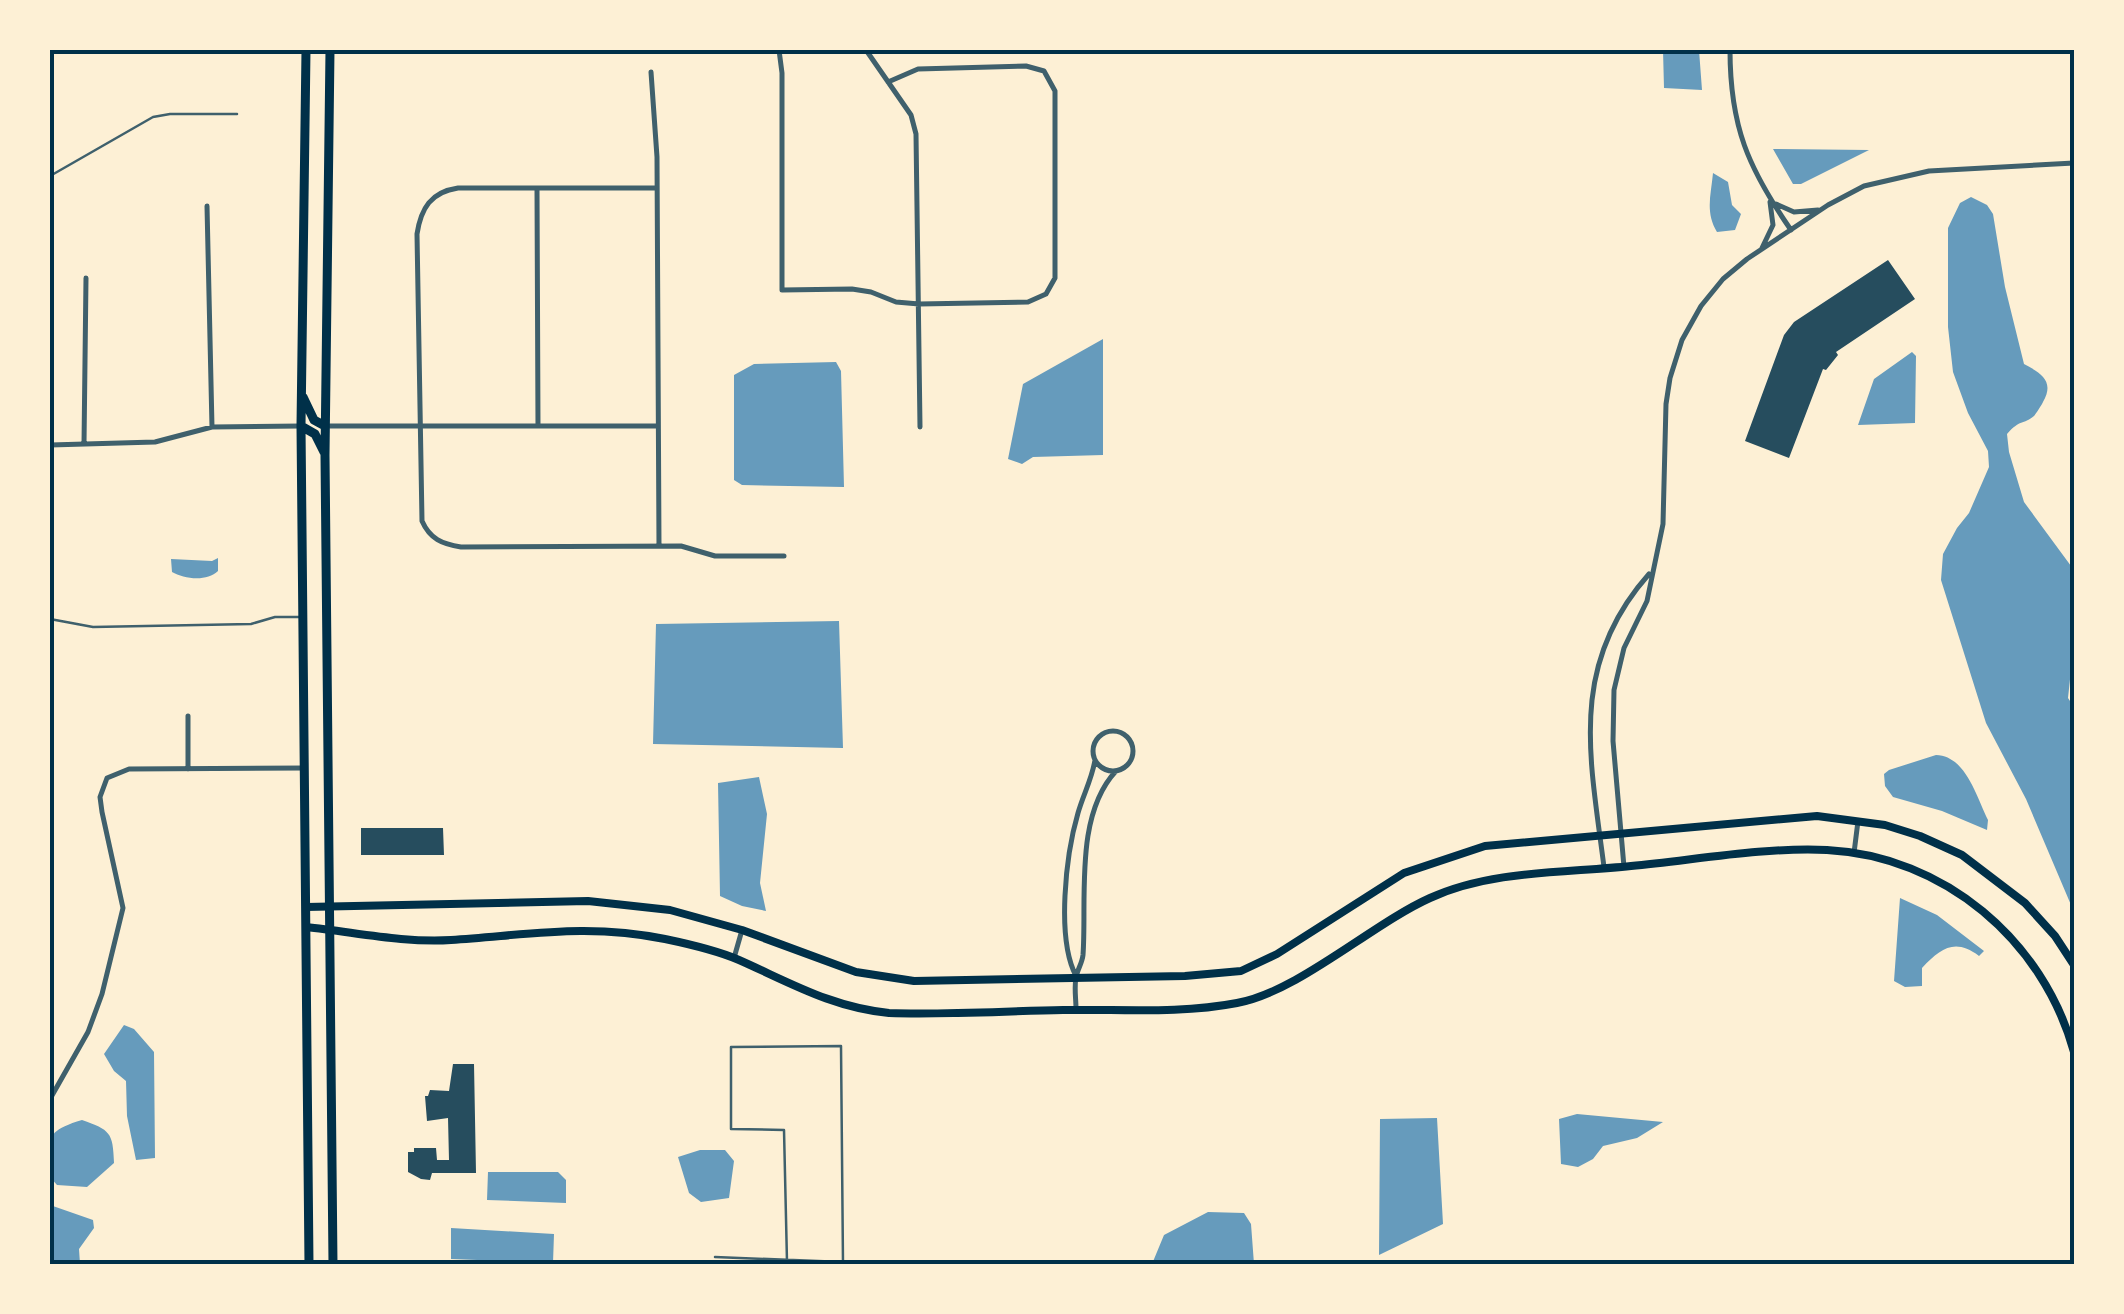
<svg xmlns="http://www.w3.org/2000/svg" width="2124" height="1314" viewBox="0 0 2124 1314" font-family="Arial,sans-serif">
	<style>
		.water { fill: #669bbc }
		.building { fill: #264d5e }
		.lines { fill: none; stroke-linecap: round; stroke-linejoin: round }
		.service { stroke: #3f606c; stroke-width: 2.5 }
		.minor { stroke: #3f606c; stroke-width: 5 }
		.secondary { stroke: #003049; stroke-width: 8 }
		.primary { stroke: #003049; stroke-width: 9 }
		.neatline { fill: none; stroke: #003049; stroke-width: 4 }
	</style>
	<rect width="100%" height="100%" fill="#fdf0d5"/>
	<path class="water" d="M1663 50H1699L1702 90 1664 88Z
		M1773 149 1869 150 1801 184H1793Z
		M1713 173 1728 182 1732 205 1741 214 1735 230 1717 232C1705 212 1711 195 1713 173Z
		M1971 197 1987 205 1993 214 2005 287 2024 364C2041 373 2055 381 2043 402 2043 403 2035 415 2034 416 2023 425 2020 419 2007 434L2009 452 2024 502 2071 566 2074 642 2068 698 2074 707V912L2026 799 1986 723 1941 580 1943 554 1957 528 1969 513 1989 467 1988 451 1968 413 1953 372 1948 327V228L1960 203Z
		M1103 339V455L1033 457 1022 464 1008 459 1023 384Z
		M1912 352 1916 356 1915 423 1858 425 1874 379Z
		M836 362 841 371 844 487 742 485 734 480V375L754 364Z
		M218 558V571C207 582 184 579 172 572L171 559 212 561Z
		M839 621 843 748 653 744 656 624Z
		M1936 755C1966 756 1976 796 1988 820L1987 830 1942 811 1893 797 1885 786 1884 774 1889 770Z
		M759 777 767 814 760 883 766 911 742 906 720 896 718 783Z
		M1900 898 1937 915 1984 951 1979 956C1955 938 1941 948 1922 968V986L1905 987 1894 981Z
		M124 1025 134 1029 154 1052 155 1158 136 1160 127 1116 126 1081 114 1071 104 1054Z
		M1577 1114 1663 1122 1637 1138 1603 1146 1593 1159 1578 1167 1561 1164 1559 1119Z
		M1437 1118 1443 1224 1379 1255 1380 1119Z
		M82 1120C110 1130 113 1132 114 1163L87 1187 57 1185 50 1177C50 1139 42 1132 82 1120Z
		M700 1150H725L734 1161 729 1198 701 1202 689 1193 678 1157Z
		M488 1172H558L566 1180V1203L487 1200Z
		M50 1205 93 1220 94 1228 79 1249 80 1264H50Z
		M1208 1212 1244 1213 1251 1224 1254 1264H1152L1164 1235Z
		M451 1228 554 1234 553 1263 451 1259Z"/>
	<path class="building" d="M1888 260 1915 299 1836 352 1838 355 1826 370 1823 369 1789 458 1745 441 1784 335 1794 322Z
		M361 828H443L444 855H361Z
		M453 1064H474L476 1173H432L430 1180 421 1179 408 1172V1152H414V1148H436L437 1160H449L448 1118 427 1121 425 1096H428L430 1090 449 1091Z"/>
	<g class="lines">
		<path class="service" d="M50 176 153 117 170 114H237
			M50 619 93 627 251 624 275 617H302
			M715 1257 843 1262
			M787 1262 784 1130 731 1129V1047L841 1046 843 1264"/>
		<path class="minor" d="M779 50 782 73V290L852 289 871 292 896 302 919 304 1028 302 1046 294 1055 278V91L1044 71 1026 66 918 69 888 82
			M866 50 911 115 916 134 920 427
			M1730 50C1730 126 1748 168 1791 230
			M651 72 657 157 659 546
			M657 188H458C431 192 421 208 417 234L422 521C430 539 442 544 461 547L681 546 715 556H784
			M537 189 538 426
			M1776 204 1794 212 1818 210
			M207 206 212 427
			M1762 248 1773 225 1770 202
			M325 426H657
			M84 444 86 278
			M50 445 155 442 212 427 301 426
			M188 716V769
			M1093 751a20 20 0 1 1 40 0a20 20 0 1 1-40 0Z
			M1854 853 1858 821
			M1604 867C1590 757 1568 665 1649 574
			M1624 867 1613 741 1614 690 1624 648 1647 601 1663 524 1666 404 1670 378 1682 340 1701 306 1723 279 1747 259 1828 205 1864 186 1929 171 2074 163
			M734 958 742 930
			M1076 976C1056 938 1066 854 1078 813 1083 795 1092 779 1095 760
			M1076 1009C1076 999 1074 987 1076 978 1077 970 1082 964 1083 955 1087 900 1074 816 1116 771
			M50 1099 88 1032 102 994 123 908 102 812 100 797 107 778 129 769 305 768"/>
		<path class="secondary" d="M306 907 588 901 670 910 742 930 856 972 914 981 1185 976 1241 971 1277 954 1404 873 1485 846 1817 816 1885 825 1920 836 1962 855 2025 903 2055 936 2074 965
			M306 927C355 932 403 943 451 940 528 935 587 923 665 939 689 944 716 950 739 960 791 983 831 1007 889 1013 947 1015 1005 1011 1063 1010 1121 1009 1180 1014 1237 1003 1298 992 1372 924 1430 898 1491 870 1565 873 1631 866 1695 860 1763 847 1827 850 1944 856 2043 940 2074 1052"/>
		<path class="primary" d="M306 50 301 426 309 1264
			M330 50 325 455 333 1264
			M303 397 314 420 325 426
			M301 426 315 434 324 452"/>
	</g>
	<rect width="2124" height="1314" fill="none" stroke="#fdf0d5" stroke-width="105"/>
	<rect x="52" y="52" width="2020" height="1210" class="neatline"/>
</svg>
